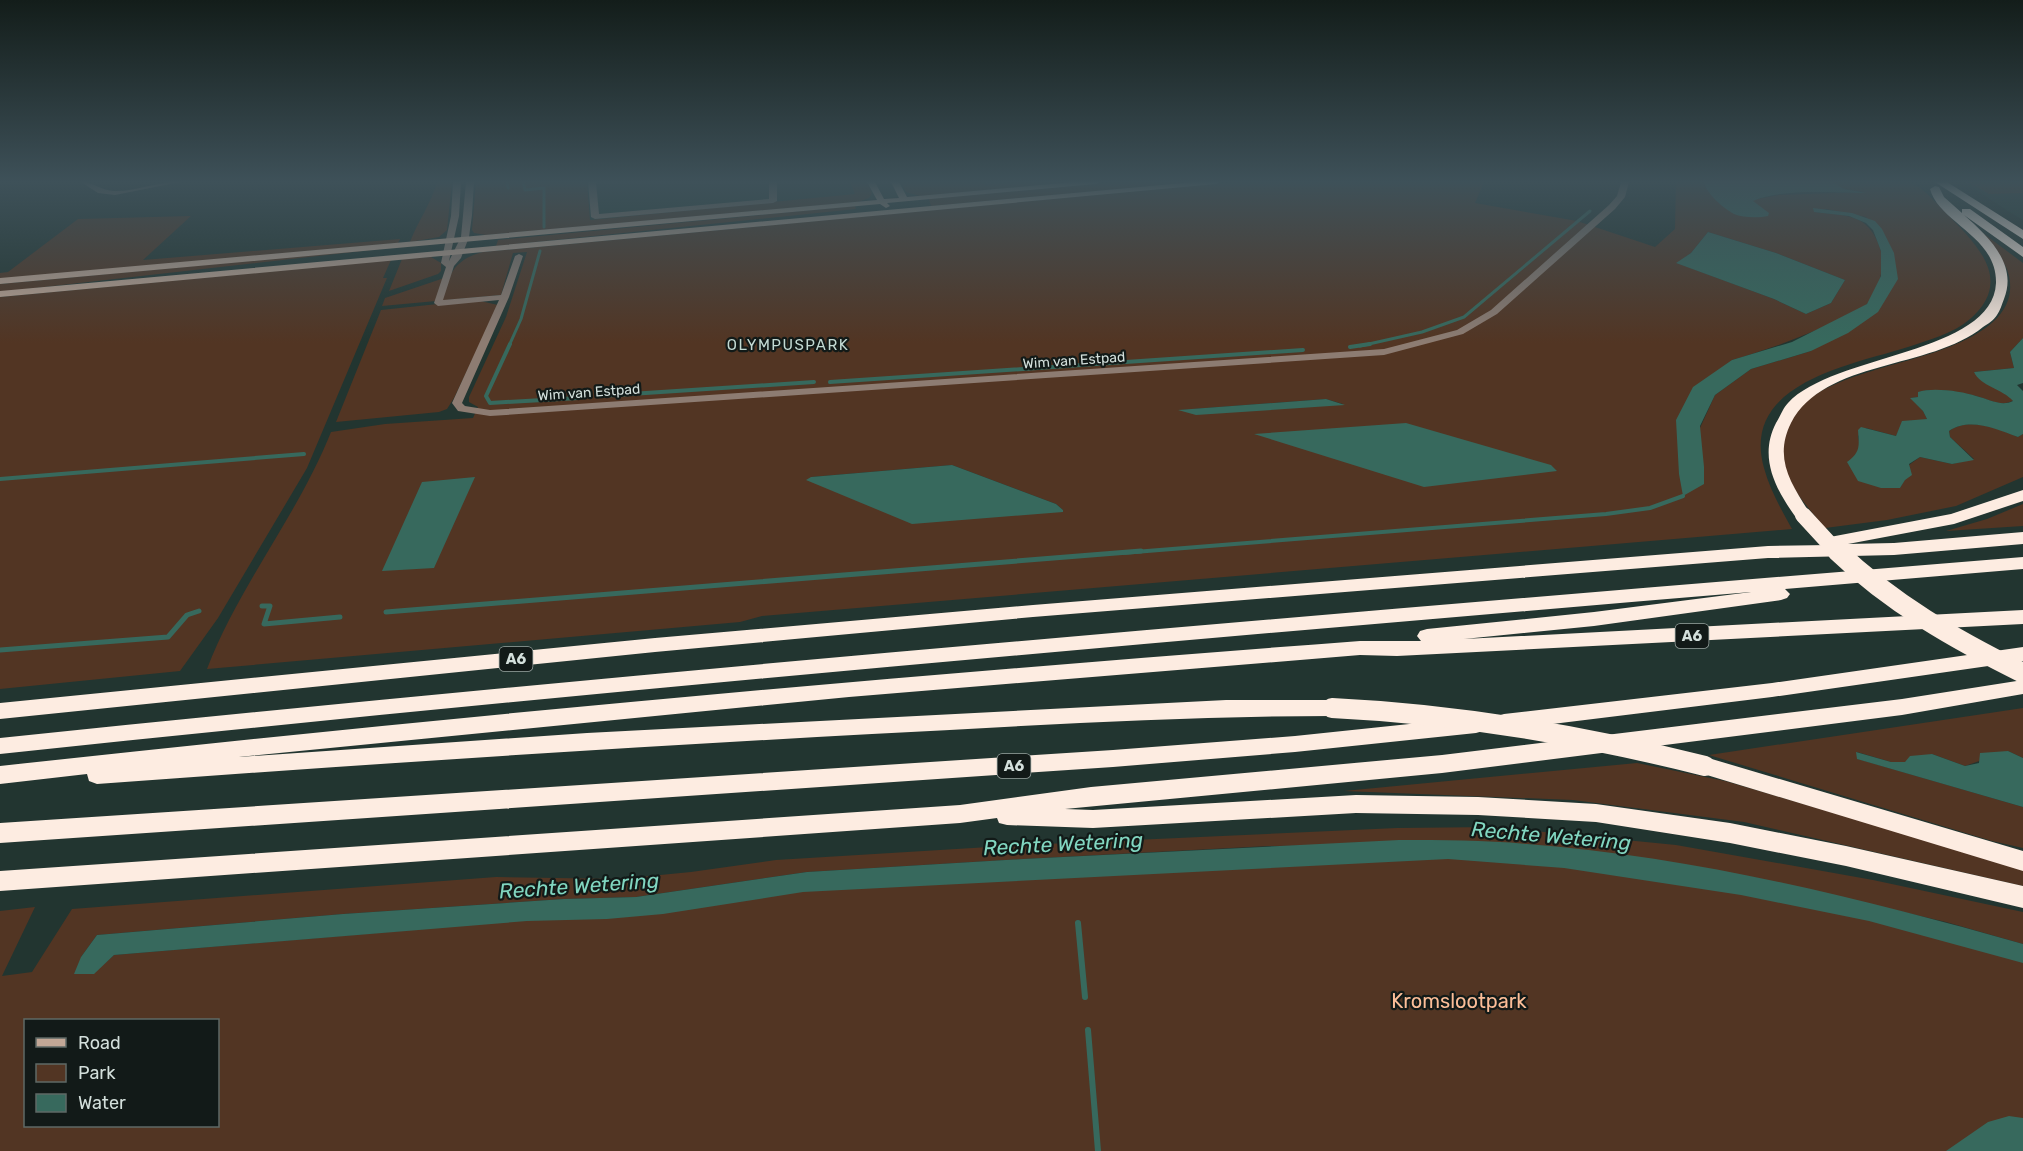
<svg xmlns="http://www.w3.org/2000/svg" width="2023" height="1151" viewBox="0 0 2023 1151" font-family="Rubik,sans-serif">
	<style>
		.built { fill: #243f38 }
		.green { fill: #523523; fill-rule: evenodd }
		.water { fill: #37695d }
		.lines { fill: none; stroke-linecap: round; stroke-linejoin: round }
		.stream-far3 { stroke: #37695d; stroke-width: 3 }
		.stream-far2 { stroke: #37695d; stroke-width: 4 }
		.stream-far1 { stroke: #37695d; stroke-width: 5 }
		.stream { stroke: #37695d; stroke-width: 6 }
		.street { fill: #8d7c72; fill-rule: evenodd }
		.secondary { fill: #c2a796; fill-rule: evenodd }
		.highway { fill: #fdece1; fill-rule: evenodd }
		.highway-bridge-far1 { stroke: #fdece1; stroke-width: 16 }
		.highway-bridge { stroke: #fdece1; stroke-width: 20 }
		.labels { text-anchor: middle; stroke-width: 4.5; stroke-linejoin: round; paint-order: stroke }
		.far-street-label { font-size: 14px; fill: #d3dfdb; stroke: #121a18 }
		.far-neighbourhood-label { font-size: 15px; letter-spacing: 1.5px; fill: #c3dad3; stroke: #121a18 }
		.shield { fill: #121a18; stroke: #99a4a0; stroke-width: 1.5 }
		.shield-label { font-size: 15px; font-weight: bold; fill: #d3dfdb }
		.near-park-label { font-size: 20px; fill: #fcbe98; stroke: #121a18 }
		.near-water-label { font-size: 21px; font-style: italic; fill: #81d6c0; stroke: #121a18 }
	</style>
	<rect width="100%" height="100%" fill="#223530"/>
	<path class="built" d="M574 182H1064L574 226Z
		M1964 182H2023V220L2011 213Z"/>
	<path class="green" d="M437 182H452L447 230 439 237 410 242C418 221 431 204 437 182Z
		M476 182H587L590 220 855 194 850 182H867L872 193 869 198 858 202 486 235 474 233 472 230Z
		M900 182H983L985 185 1015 182H1074L920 196 906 192Z
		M1119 182H1193L931 206 929 199Z
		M1237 182H1484L1475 203 1577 221 1655 247 1675 229 1676 182H1704L1706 189 1753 200 1779 195 1865 192 1844 189 1832 182C1855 182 1888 178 1909 182 1920 184 1939 206 1947 214 1976 244 2015 280 1970 319 1953 334 1928 340 1908 347 1851 365 1740 383 1764 468 1770 490 1781 509 1792 529L762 616 740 622 207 669C238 587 298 515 331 432L385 424 473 418 478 407 469 402V397L506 317 527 252 513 253 501 295 382 306 385 298 450 276C456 263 469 255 483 252ZM1826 209 1866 217 1898 279 1811 351 1751 369 1715 395 1679 474 1680 462 1732 360C1772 348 1810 335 1847 315 1853 312 1863 309 1867 304 1879 291 1886 265 1880 248 1868 213 1847 216 1814 212ZM1708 232 1776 253 1845 280 1831 303 1806 314 1774 299 1677 263 1691 253ZM1326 399 1343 404 1180 410ZM952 465 1056 504 1063 510 811 477Z
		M1968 182H2023V193L1989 194Z
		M855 206 856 209 496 246 498 240Z
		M191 216 143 260 400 239 398 243 0 279V273L8 272 78 219Z
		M1972 225 2023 263V338L2010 352 2014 368 1974 372 2014 400C2001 408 1989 399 1976 396 1962 392 1932 387 1919 392L1918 397 1911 398 1923 411 1927 419C1909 424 1907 414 1896 436L1866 428 1858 436 1860 447 1856 455 1900 488 1910 470 1909 465 1920 457 1952 464 1974 459 1950 437 1949 431C1970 417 1996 428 2018 437L2023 434V477L1956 506 1887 520 1825 528C1811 511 1794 493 1786 472 1782 461 1782 447 1785 436 1788 424 1794 413 1803 404 1820 388 1849 378 1872 371 1913 357 2023 339 2009 276 2005 257 1985 239 1972 225Z
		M389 248 0 292V284Z
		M431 257 441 263V271L438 274 389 291 402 259Z
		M391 260 383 278H387L384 285 307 468 218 618 180 671 0 689V297Z
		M476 300 498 305 454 398 447 409 439 412 336 422 381 310Z
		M2023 504V526L1946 531 1987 519Z
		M2023 708V758L2008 751 1965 766 1932 754 1905 762H1891L1857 752 1858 759 2023 807V848L1992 841 1709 755Z
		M1637 763 1725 781 2023 868V886L1744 822 1573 800 1344 791Z
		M1495 827 1676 845 1873 880 2023 912V944L1946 922 1757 878 1664 861 1527 844 1268 846 1023 859 807 872 636 897 564 899 343 914 97 935 81 957 104 964 114 955 400 931 958 870 1486 848 1701 874 2023 951V1151H0V911L35 907 2 976 32 972 72 909 496 877 619 879 691 872 776 860 1024 845 1397 828ZM26 1020H218V1126H26Z"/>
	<path class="water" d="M1704 182H1832L1844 189 1866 193C1833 193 1783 188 1753 201L1769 213 1768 216C1759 218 1743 218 1734 214 1723 208 1706 193 1704 182Z
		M1813 208 1852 213 1875 221 1882 229 1894 253 1898 279 1878 312 1848 333 1811 351 1751 369 1715 395 1700 426 1704 467V484L1683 496 1679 474 1676 420 1693 387 1732 360 1792 342 1867 304 1881 276V251L1873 230 1866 223 1849 216 1814 212Z
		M1708 232 1776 253 1845 280 1831 303 1806 314 1774 299 1676 263 1691 253Z
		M2023 338V383L2017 385 2023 391V434L2018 437C1996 429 1970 417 1949 431L1950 437 1974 460 1952 464 1920 457 1909 464 1912 475 1905 480 1900 488H1881L1858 481 1847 462C1861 452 1859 446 1858 430L1861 427 1896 436 1902 421 1927 419 1923 411 1910 398 1918 397V392C1932 387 1962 391 1976 396 1989 399 2001 407 2013 401 2003 389 1980 386 1974 372L2014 368 2010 352Z
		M1326 399 1345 405 1196 415 1178 410Z
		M1406 423 1551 465 1557 471 1424 487 1254 434Z
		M952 465 1056 504 1063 510V512L912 524 806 480 811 477Z
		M475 477 434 568 382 571 422 482Z
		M2008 751 2023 758V807L1857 759 1856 752 1891 762H1905L1910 756 1932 754 1965 766 1979 763 1980 753Z
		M1399 840C1442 840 1485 840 1527 844 1695 857 1862 898 2023 944V963L1869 921 1741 895 1564 868 1448 859 803 892 663 914 607 919 527 921 114 955 94 974H74L81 957 97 935 343 914 564 899 636 897 807 872 1023 859Z
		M2009 1116 2023 1118V1151H1946L1988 1122Z"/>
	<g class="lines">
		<path class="stream-far3" d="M507 182 508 188
			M523 182 525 190 544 188V227
			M509 346 521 319 540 251
			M1360 346 1422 332 1464 317 1590 211"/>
		<path class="stream-far2" d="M510 344 486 396 490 403 578 398
			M1350 347 1370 344
			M830 382 1303 350
			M600 396 814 382
			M0 479 304 454
			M1122 553 1606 514 1650 508 1683 496"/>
		<path class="stream-far1" d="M262 606H270L264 624 340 617
			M386 612 1141 551
			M0 650 168 637 187 615 199 611"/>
		<path class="stream" d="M1078 923 1085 997
			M1088 1030 1098 1151"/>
		<path class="street" d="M81 182C93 182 101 190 113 191 135 192 157 181 180 182L115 195 98 193Z
			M453 182H461L459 216 449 261 461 237 466 182H474L472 215 469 237 461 258 454 266 443 300 501 295 515 256 519 254 523 256 509 297 462 403 465 406 490 410 1384 349 1457 330 1491 310 1609 205 1617 196 1621 182H1629L1625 197 1615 209 1497 314 1463 334 1384 355 490 416 458 411 452 403 499 300 438 306 434 303 446 267 441 263 451 216Z
			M588 182H596L599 214 769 199V182H777V201L773 203 595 219 591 217Z"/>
		<path class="secondary" d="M867 182H875L884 199 899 198 891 182H899L907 197 1073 182H1100L1096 184 887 203 890 206 886 208 880 204 0 284V278L877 200Z
			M1194 182H1220L1216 184 0 297V291Z"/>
		<path class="highway" d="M1935 182H1947L2023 230V239Z
			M1935 186 1939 187 1944 197 1962 213V209H1970L2023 247V257L1964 215C1988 236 2018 264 2004 299 2002 304 2000 311 1997 315 1994 320 1988 324 1983 327 1930 370 1825 359 1791 423 1773 459 1792 485 1811 515L1809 519H1797C1776 490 1758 458 1776 423 1780 417 1783 408 1788 403 1833 354 1993 354 1996 283 1997 236 1939 223 1930 189Z
			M2023 490V501L1954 524 1848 544 1894 543 2023 532V544L1894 555 1768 558 1033 617 655 652 0 719V703L655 638 1033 605 1768 546 1830 545 1827 541 1830 537 1951 514Z
			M2023 557V569L1785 589 1790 594 1787 598 1781 600 1594 626 1464 639 2023 610V624L1397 656 1360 655 849 697 239 757 587 733 1226 700H1332L1339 703 1342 708 1339 713 1332 716C1179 716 1026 726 872 734 614 748 355 765 97 784L89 781 87 774 0 784V766C453 716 906 675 1360 641H1421L1417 636 1420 631 1427 629 1594 612 1751 592C1167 641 583 692 0 754V738C673 668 1348 612 2023 557Z
			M2023 647V661L1772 697 1504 730 1497 728 1494 722 1497 716 1504 714 1772 683Z
			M2023 680V694L1902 715 1442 773 1065 809 1093 810 1356 795 1478 797 1596 804 1730 823 1846 846 2023 886V908L1846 866 1730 843 1596 822 1478 815 1356 813 1093 828 1007 825 999 823 997 818 960 823 0 891V871L960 805 1091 787 1442 755 1902 699Z
			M1476 717 1483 719 1486 725 1483 731 1476 733 1295 752 1113 767 0 843V823L1113 750 1295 736Z
			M1705 757 2023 851V871L1697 772 1694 766 1697 760Z"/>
		<path class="highway-bridge-far1" d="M1803 515 1838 553"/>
		<path class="highway-bridge" d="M1837 551C1891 603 1956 640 2023 673
			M1332 708C1459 714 1582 735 1705 766"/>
	</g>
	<linearGradient id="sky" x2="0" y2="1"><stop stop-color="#131d1a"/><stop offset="0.53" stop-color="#3e5159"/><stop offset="1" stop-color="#3e5159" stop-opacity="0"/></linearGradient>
	<rect width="2023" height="343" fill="url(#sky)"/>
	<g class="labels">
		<g class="far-street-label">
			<text transform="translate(1074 360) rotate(-4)" y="5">Wim van Estpad</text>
			<text transform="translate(589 392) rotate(-4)" y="5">Wim van Estpad</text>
		</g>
		<g class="far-neighbourhood-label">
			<text x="788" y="350">OLYMPUSPARK</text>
		</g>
		<g class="shield">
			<rect x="1675.5" y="624" width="33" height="24" rx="4.5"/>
			<rect x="499.5" y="647" width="33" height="24" rx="4.5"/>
			<rect x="997.5" y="754" width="33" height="24" rx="4.5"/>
		</g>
		<g class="shield-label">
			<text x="1692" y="641">A6</text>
			<text x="516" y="664">A6</text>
			<text x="1014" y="771">A6</text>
		</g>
		<g class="near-park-label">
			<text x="1459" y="1008">Kromslootpark</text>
		</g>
		<g class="near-water-label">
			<text transform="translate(1551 836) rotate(5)" y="7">Rechte Wetering</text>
			<text transform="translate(1063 844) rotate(-3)" y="7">Rechte Wetering</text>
			<text transform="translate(579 886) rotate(-4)" y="7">Rechte Wetering</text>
		</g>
	</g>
	<rect x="24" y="1019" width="195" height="108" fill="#121a18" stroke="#5f6966" stroke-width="1.5"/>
	<rect x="36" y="1038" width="30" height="9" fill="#c2a796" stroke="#5f6966" stroke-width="1.5"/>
	<text x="78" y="1049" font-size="18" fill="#d3dfdb">Road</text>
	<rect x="36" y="1064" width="30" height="18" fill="#523523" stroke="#5f6966" stroke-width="1.5"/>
	<text x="78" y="1079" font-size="18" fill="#d3dfdb">Park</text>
	<rect x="36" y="1094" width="30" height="18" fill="#37695d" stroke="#5f6966" stroke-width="1.5"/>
	<text x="78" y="1109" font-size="18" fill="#d3dfdb">Water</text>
</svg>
